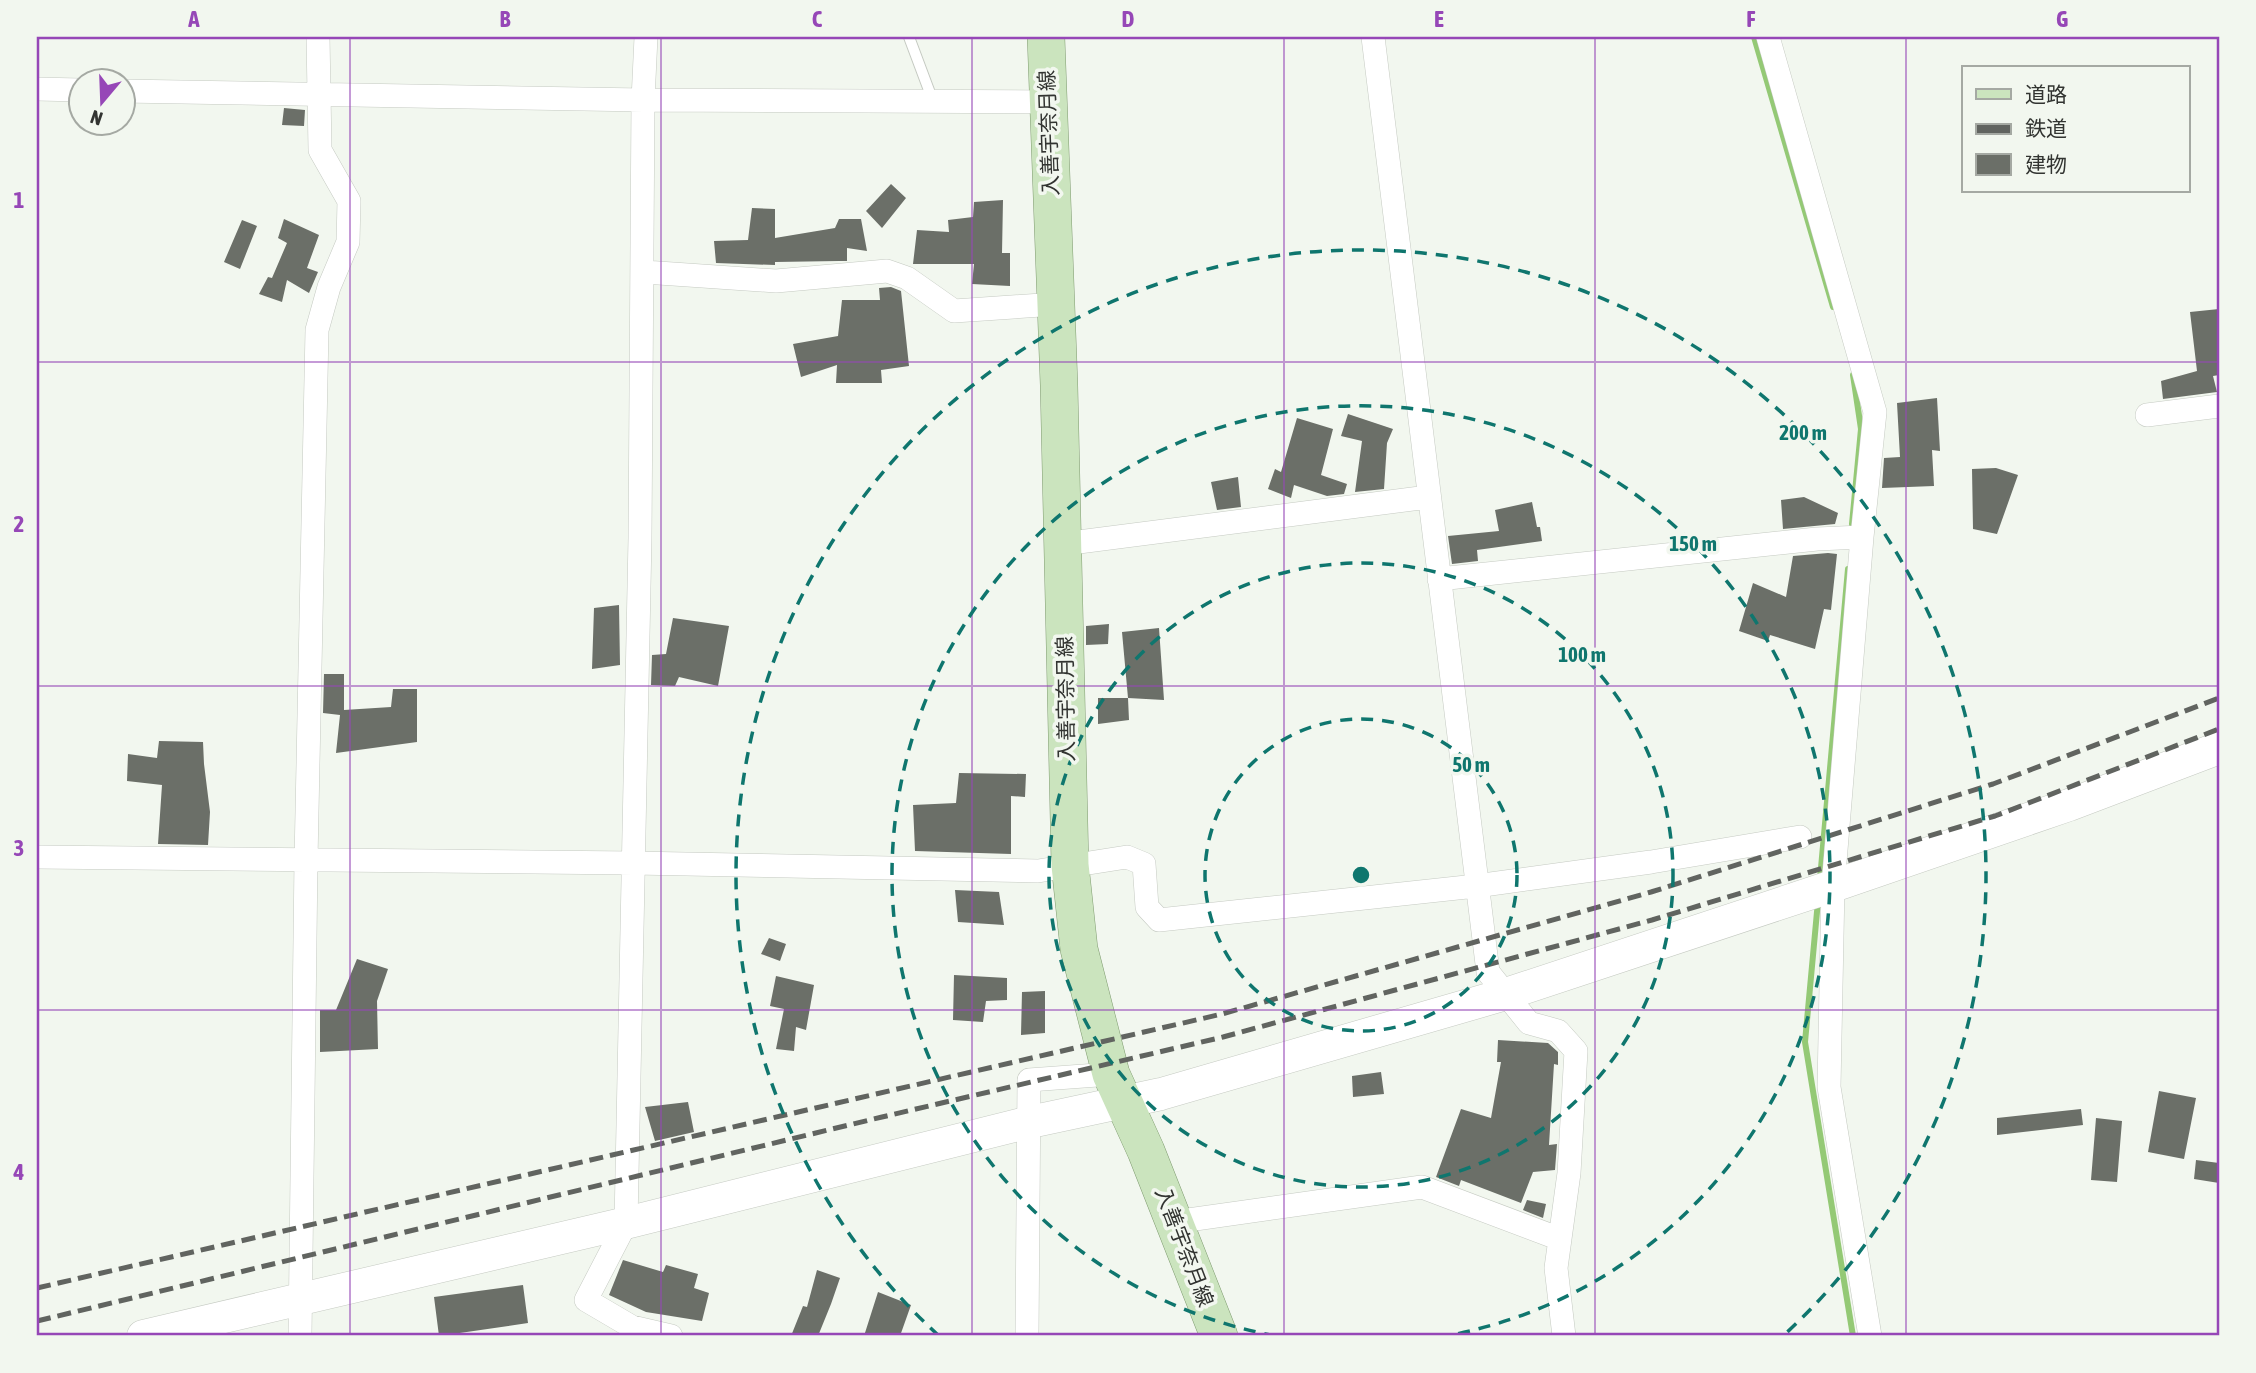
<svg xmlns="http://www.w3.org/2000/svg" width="2256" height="1373" viewBox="0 0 2256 1373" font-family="'Asap Condensed','Noto Sans JP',sans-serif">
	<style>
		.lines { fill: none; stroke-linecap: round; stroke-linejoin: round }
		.stream { stroke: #94c975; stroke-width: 6 }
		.building { fill: #6b6f68 }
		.lane-casing { stroke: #c5cac2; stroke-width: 12 }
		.street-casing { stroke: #c5cac2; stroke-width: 24 }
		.secondary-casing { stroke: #c5cac2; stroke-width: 33 }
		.primary-casing { stroke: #7f9b70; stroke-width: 38 }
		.lane { stroke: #fff; stroke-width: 10 }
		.street { stroke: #fff; stroke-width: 23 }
		.secondary { stroke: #fff; stroke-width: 32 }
		.primary { stroke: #cbe4be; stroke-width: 37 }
		.rail { stroke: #616460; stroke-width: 5; stroke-dasharray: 14 7; stroke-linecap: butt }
		.grid { fill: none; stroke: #9647b7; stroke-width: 2; stroke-opacity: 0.55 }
		.ring { fill: none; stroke: #0f766e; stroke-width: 3.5; stroke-dasharray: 12 9 }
		.labels { text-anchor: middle; stroke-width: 7; stroke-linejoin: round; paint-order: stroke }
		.street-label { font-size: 21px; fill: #323431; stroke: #f2f7ef }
		.centre { fill: #0f766e; stroke: #f2f7ef; stroke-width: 3.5 }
		.ring-label { font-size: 21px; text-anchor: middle; font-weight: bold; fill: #0f766e; stroke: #f2f7ef; stroke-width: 7; stroke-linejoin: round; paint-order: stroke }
		.neatline { fill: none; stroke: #9647b7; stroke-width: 2.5 }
		.grid-label { font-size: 23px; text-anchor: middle; font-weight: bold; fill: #9647b7 }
	</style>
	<rect width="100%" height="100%" fill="#f2f7ef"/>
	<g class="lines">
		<path class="stream" d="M1754 37 1833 307
			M1852 524 1861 429 1853 375
			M1820 879 1848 569
			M1818 901 1805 1042 1853 1336"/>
	</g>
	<path class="building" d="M284 108 305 110 304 126 282 125Z
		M891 184 906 198 882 228 866 211Z
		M1003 200 1002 253H1010V286L972 284 974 264H913L917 230 949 232 948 220 973 217 974 202Z
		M752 208 775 209V238L835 228 839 219H861L867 251 847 248V261H839L775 262V265L716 263 714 241 748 240Z
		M284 219 319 235 307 268 318 272 309 293 287 280 282 302 259 294 268 277 272 278 287 243 278 238Z
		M242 220 257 226 240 269 224 262Z
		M891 287 901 291 909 366 881 370 882 383H836L837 365 801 377 793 344 838 336 842 300H880L879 288Z
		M2219 309V375L2213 376 2217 392 2163 399 2161 381 2197 371 2190 312Z
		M1937 398 1940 451 1932 450 1934 486 1882 488 1884 458 1900 457 1897 403Z
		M1348 414 1393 429 1387 443 1384 489 1355 492 1362 441 1341 436Z
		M1297 418 1333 429 1321 475 1347 484 1344 494 1327 496 1294 485 1291 498 1268 489 1275 469 1281 472Z
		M1996 468 2018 475 1997 534 1973 529 1972 469Z
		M1238 477 1241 507 1217 510 1211 482Z
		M1804 497 1838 513 1835 524 1783 529 1781 500Z
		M1532 502 1537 527H1540L1542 541 1477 550 1478 561 1452 564 1448 536 1499 531 1495 510Z
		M1828 553 1837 554 1831 610 1824 609 1815 649 1770 635 1768 641 1739 631 1753 583 1786 597 1793 556Z
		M619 605 620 665 592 669 594 608Z
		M673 618 729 626 718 686 679 677 675 686 651 685 652 655 666 654Z
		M1109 624 1108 644 1086 645V626Z
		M1159 628 1164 700 1128 698 1122 632Z
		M324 674H344V710L391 707 393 689H417V742L336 753 340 715 323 713Z
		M1098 698H1128L1129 720 1098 724Z
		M159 741 203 742 204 764 210 812 208 845 158 844 162 785 127 781 128 754 157 758Z
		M959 773 1026 774 1025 797 1011 796V854L915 851 913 805 956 803Z
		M955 890 999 892 1004 925 958 922Z
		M769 938 786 944 780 961 761 954Z
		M357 959 388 969 377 1001 378 1049 320 1052V1010H336Z
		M954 975 1007 978V1000L986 1001 983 1022 953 1020Z
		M776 976 814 985 806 1030 796 1027 794 1051 776 1049 784 1009 770 1006Z
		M1045 991V1033L1021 1035 1022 992Z
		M1498 1040 1548 1043 1558 1052V1065L1554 1064 1549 1145 1557 1144 1555 1170 1533 1172 1521 1203 1461 1180 1459 1186 1436 1177 1461 1109 1491 1118 1501 1062H1497Z
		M1381 1072 1384 1094 1353 1097 1352 1076Z
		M2159 1091 2196 1098 2184 1159 2148 1152Z
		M688 1102 694 1132 655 1141 645 1107Z
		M2081 1109 2083 1125 1997 1135V1118Z
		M2096 1118 2122 1121 2117 1182 2091 1180Z
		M2196 1160 2219 1163V1183L2194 1179Z
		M1527 1200 1546 1204 1543 1218 1523 1210Z
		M623 1260 663 1272 666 1265 698 1274 694 1288 709 1293 702 1321 646 1312 609 1295Z
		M817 1270 840 1278 831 1304 818 1336H791L803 1306 807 1307Z
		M523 1285 528 1323 439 1336 434 1297Z
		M878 1292 911 1305 900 1336H864Z"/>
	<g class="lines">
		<g class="lane-casing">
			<path id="lane" d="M909 37 933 101"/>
		</g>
		<g class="street-casing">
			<path id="street" d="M1373 37 1488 972 1529 1023 1558 1031 1576 1051 1569 1173 1556 1268 1564 1336
				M1768 37 1875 412 1862 537 1833 886 1829 1087 1870 1336
				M37 89 80 90
				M122 91 643 100 1048 102
				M644 272 776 281 887 271 907 278 954 311 1056 304
				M2147 415 2219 406
				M1063 544 1428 497
				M1439 579 1817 539 1862 537
				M37 857 634 863 1038 871 1127 857 1144 864 1147 907 1159 920 1476 886 1651 862 1800 837
				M1174 1222 1422 1187 1560 1239
				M632 1327 671 1336
				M300 1336 306 860 317 330 329 287 348 242 349 201 320 150 318 37
				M632 1336V1327L586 1300 626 1223 640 538 643 100 646 37
				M1027 1336 1029 1080 1111 1074"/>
		</g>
		<g class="secondary-casing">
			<path id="secondary" d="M143 1336 626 1223 1030 1122 1161 1094 1506 994 1833 886 2069 805 2219 748"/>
		</g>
		<g class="primary-casing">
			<path id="primary" d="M1046 37 1059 385 1070 865 1079 949 1111 1074 1146 1151 1219 1336"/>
		</g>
		<use href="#lane" class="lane"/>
		<use href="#street" class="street"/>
		<use href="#secondary" class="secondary"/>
		<use href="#primary" class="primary"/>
		<path class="rail" d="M37 1288 1222 1014 1651 892 1993 784 2219 698
			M37 1321 882 1117 1223 1037 1652 920 1995 816 2219 729"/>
	</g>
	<path class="grid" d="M350 37V1336M661 37V1336M972 37V1336M1284 37V1336M1595 37V1336M1906 37V1336M37 362H2219M37 686H2219M37 1010H2219"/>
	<g class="ring">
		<circle cx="1361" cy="875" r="156"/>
		<circle cx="1361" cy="875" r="312"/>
		<path d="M1276 1336A469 469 0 1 1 1446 1336"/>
		<path d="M939 1336A625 625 0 1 1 1783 1336"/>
	</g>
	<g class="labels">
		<g class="street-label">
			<text transform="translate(1049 133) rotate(-92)" y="7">入善宇奈月線</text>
			<text transform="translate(1066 699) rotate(-91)" y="7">入善宇奈月線</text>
			<text transform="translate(1184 1247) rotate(69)" y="7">入善宇奈月線</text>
		</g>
	</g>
	<circle cx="1361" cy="875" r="10" class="centre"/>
	<g class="ring-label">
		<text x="1803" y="440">200 m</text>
		<text x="1693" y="551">150 m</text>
		<text x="1582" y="662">100 m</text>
		<text x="1471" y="772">50 m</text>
	</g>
	<rect width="2256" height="1373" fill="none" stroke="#f2f7ef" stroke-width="77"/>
	<rect x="1962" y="66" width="228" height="126" fill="#f2f7ef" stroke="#a5a9a3" stroke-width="2"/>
	<rect x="1976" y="89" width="35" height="10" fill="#cbe4be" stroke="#a5a9a3" stroke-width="2"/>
	<text x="2025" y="102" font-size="21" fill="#323431">道路</text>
	<rect x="1976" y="124" width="35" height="10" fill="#616460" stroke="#a5a9a3" stroke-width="2"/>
	<text x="2025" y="136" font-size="21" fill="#323431">鉄道</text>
	<rect x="1976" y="154" width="35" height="21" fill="#6b6f68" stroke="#a5a9a3" stroke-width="2"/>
	<text x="2025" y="172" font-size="21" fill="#323431">建物</text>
	<g transform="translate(102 102) rotate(199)"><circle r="33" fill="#f2f7ef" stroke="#a5a9a3" stroke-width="2"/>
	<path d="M0-5L12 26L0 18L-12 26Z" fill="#9647b7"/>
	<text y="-10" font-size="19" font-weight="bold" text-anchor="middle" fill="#323431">N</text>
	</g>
	<rect x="38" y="38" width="2180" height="1296" class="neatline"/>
	<g class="grid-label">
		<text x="194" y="27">A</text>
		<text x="505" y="27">B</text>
		<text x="817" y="27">C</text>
		<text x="1128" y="27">D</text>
		<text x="1439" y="27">E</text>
		<text x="1751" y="27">F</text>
		<text x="2062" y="27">G</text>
		<text x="19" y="208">1</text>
		<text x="19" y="532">2</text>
		<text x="19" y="856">3</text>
		<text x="19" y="1180">4</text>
	</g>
</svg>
